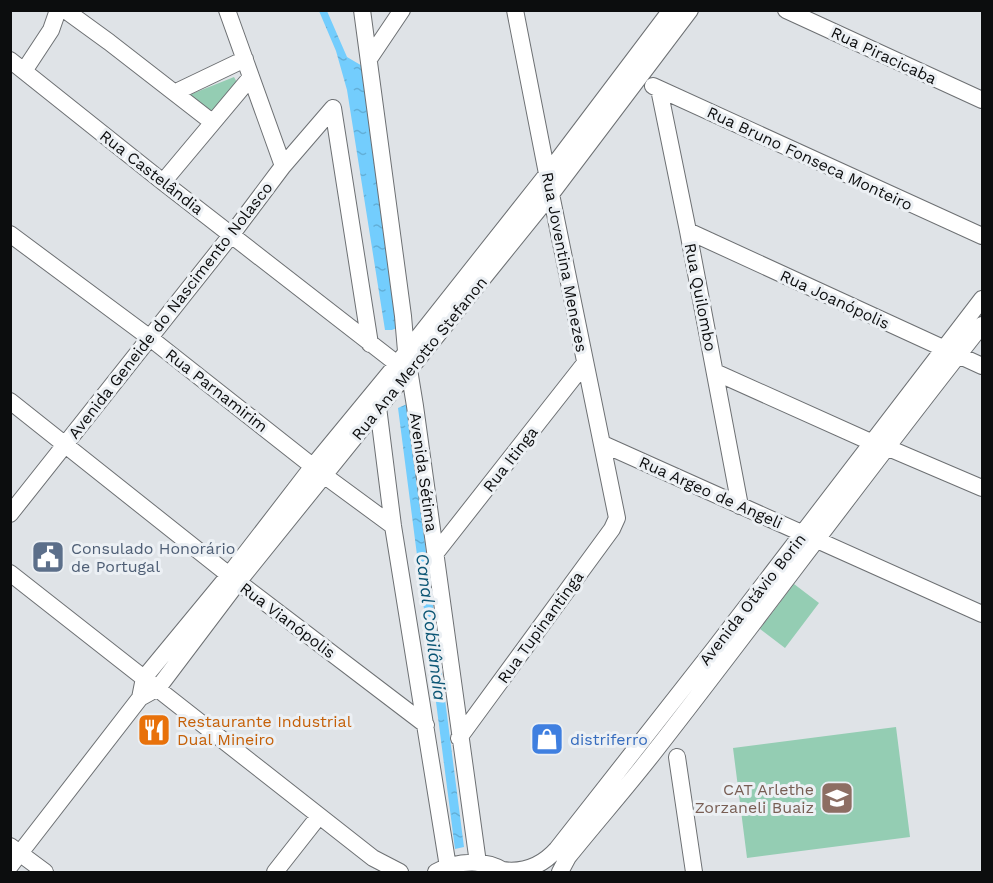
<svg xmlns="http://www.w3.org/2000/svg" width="993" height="883" viewBox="0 0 993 883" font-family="'Work Sans',sans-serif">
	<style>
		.park { fill: #94cdb3 }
		.water { fill: url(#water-ripples) }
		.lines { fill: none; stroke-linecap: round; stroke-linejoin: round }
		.minor-casing { stroke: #6d7073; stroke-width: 18 }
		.minor { stroke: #fff; stroke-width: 16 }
		.labels { text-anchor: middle; stroke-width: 6; stroke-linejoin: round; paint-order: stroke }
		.street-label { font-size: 16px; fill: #0c0d0e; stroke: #ecf0f4 }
		.service-label { font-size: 16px; fill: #4e5e75; stroke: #ecf0f4; text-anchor: start }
		.food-label { font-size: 16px; fill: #c56008; stroke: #ecf0f4; text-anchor: start }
		.shop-label { font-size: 16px; fill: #366cbe; stroke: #ecf0f4; text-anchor: start }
		.education-label { font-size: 16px; fill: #785e54; stroke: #ecf0f4; text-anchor: end }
		.water-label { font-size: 18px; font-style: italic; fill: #0c5675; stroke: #ecf0f4 }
	</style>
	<defs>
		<pattern id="water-ripples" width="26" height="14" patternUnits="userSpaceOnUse" patternTransform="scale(1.5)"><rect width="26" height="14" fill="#73cdfd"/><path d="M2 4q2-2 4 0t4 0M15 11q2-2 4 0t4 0" fill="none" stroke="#62afd8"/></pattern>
	</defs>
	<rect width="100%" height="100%" fill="#dfe3e7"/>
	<path class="park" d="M234 77 239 86 208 117 189 95Z
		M794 584 819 603 785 648 760 629Z
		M896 727 910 837 747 858 733 748Z"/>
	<path class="water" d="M319 11H327L347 57 364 67 399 327 392 330H385L347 90 336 51Z
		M407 404 464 847 455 849 398 408Z"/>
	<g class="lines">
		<g class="minor-casing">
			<path id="minor" d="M65 10 109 42 212 122
				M227 10 283 166
				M362 10 403 316 406 351 415 406 478 863
				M786 10 982 100
				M369 59 402 10
				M10 60 163 182 405 370
				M24 71 51 30 58 10
				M653 86 982 236
				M659 89 688 231 740 506
				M176 92 245 59
				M333 108 370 344
				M163 182 251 77
				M688 231 982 366
				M10 234 150 338 325 476 393 526
				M715 372 873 443
				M10 401 229 575 426 725
				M378 407 393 526 448 867
				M603 444 982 614
				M886 447 982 488
				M10 514 232 234 283 166 333 108
				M435 554 585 363
				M10 573 373 858 400 872
				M140 698 144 678 229 575 313 466 397 364 548 173 671 10
				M459 738 612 529 617 518 551 194 515 10
				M677 757 694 872
				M10 846 45 872
				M10 866 140 698 158 688 238 582 551 194 690 10
				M502 870C524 873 542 866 557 849L714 649 982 299
				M275 872 319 816
				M436 872C457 860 486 859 506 872
				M560 872 568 857C597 821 627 787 655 751 765 610 871 465 982 325"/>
		</g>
		<use href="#minor" class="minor"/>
	</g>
	<defs>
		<g id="civic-square" transform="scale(1.725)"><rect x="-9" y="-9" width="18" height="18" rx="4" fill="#5c6f8a" stroke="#ecf0f4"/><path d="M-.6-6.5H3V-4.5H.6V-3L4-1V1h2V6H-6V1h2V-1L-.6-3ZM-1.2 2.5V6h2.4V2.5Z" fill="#fff"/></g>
		<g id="restaurant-square" transform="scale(1.725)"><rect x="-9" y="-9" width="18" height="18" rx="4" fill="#e8710a" stroke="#ecf0f4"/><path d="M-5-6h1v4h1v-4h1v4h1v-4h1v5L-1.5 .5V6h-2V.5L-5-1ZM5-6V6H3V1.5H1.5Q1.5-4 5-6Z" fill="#fff"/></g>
		<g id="shop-square" transform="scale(1.725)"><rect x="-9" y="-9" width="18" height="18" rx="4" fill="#3f7fe0" stroke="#ecf0f4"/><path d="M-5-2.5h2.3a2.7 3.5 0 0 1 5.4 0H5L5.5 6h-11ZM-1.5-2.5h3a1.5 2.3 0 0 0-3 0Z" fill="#fff"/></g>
		<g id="school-square" transform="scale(1.725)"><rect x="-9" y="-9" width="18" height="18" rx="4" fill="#8d6e63" stroke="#ecf0f4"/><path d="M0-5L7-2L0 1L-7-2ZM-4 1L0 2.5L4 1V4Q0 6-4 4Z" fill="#fff"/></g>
	</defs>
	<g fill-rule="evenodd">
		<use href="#civic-square" x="48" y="557"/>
		<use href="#restaurant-square" x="154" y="730"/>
		<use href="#shop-square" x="547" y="739"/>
		<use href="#school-square" x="837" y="798"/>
	</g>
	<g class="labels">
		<g class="street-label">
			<text transform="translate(884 55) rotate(25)" y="6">Rua Piracicaba</text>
			<text transform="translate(810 158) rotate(25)" y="6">Rua Bruno Fonseca Monteiro</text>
			<text transform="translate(152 172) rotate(38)" y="6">Rua Castelândia</text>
			<text transform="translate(565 262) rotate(79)" y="6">Rua Joventina Menezes</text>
			<text transform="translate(701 297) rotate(79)" y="6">Rua Quilombo</text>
			<text transform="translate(835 299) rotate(25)" y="6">Rua Joanópolis</text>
			<text transform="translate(170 310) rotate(-52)" y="6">Avenida Geneide do Nascimento Nolasco</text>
			<text transform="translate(419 358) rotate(-51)" y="6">Rua Ana Merotto Stefanon</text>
			<text transform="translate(217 390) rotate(38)" y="6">Rua Parnamirim</text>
			<text transform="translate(510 459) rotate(-52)" y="6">Rua Itinga</text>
			<text transform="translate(424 472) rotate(82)" y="6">Avenida Sétima</text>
			<text transform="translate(711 492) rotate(24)" y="6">Rua Argeo de Angeli</text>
			<text transform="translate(752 599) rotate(-52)" y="6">Avenida Otávio Borin</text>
			<text transform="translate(288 620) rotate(37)" y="6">Rua Vianópolis</text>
			<text transform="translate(540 627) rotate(-54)" y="6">Rua Tupinantinga</text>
		</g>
		<g class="service-label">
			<text x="71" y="554">Consulado Honorário<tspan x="71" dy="18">de Portugal</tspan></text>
		</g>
		<g class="food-label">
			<text x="177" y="727">Restaurante Industrial<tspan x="177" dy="18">Dual Mineiro</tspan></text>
		</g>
		<g class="shop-label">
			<text x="570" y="745">distriferro</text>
		</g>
		<g class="education-label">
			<text x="814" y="795">CAT Arlethe<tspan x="814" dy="18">Zorzaneli Buaiz</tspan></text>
		</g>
		<g class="water-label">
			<text transform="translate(431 627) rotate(83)" y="6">Canal Cobilândia</text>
		</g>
	</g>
	<rect width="993" height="883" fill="none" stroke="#0c0d0e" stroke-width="24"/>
</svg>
